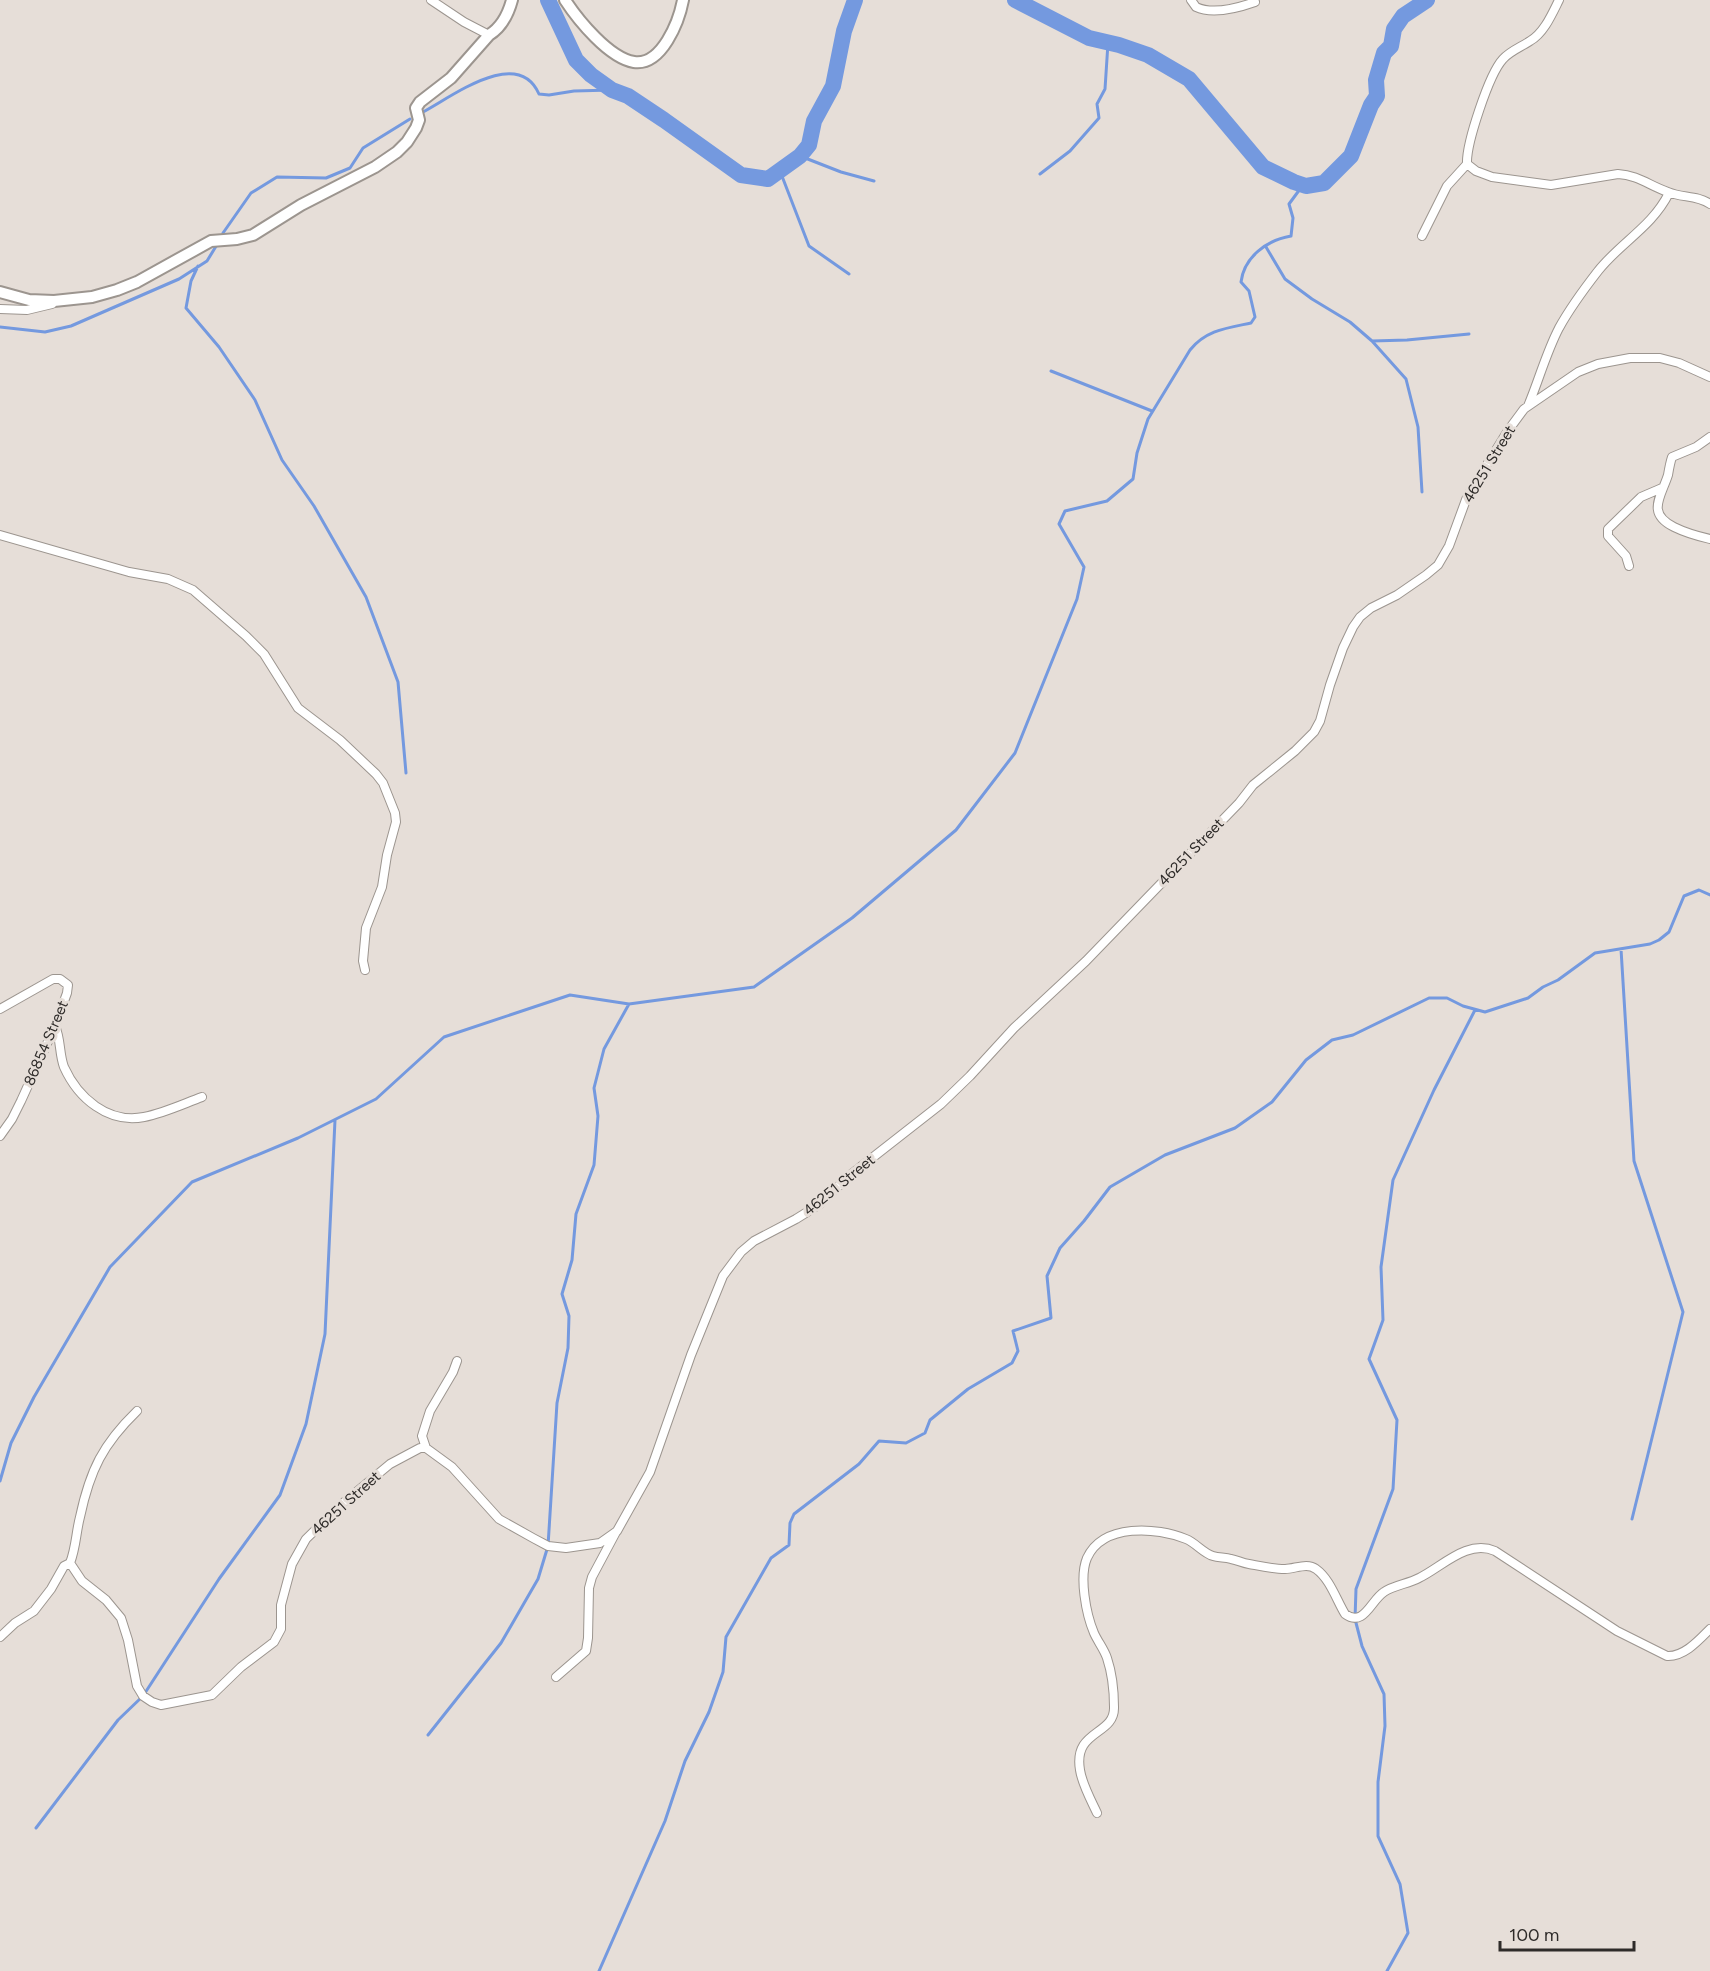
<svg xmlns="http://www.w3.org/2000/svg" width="1710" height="1971" viewBox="0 0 1710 1971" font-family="Figtree,sans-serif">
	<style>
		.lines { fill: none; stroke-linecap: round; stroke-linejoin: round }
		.stream { stroke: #7499df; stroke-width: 3 }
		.river { stroke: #7499df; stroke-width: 16 }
		.street-casing { stroke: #9c958f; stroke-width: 10 }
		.secondary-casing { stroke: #9c958f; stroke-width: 14 }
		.street { stroke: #fff; stroke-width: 8 }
		.secondary { stroke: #fff; stroke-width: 10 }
		.labels { text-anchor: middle; stroke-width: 6; stroke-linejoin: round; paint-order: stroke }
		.street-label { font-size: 15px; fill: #2e2b29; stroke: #e6ded8 }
	</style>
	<rect width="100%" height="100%" fill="#e6ded8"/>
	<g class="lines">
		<path class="stream" d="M423 112C453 96 518 46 539 94L549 95 574 91 612 90
			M800 156 841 172 874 181
			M780 171 809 246 849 274
			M1040 174 1070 151 1099 118 1097 104 1105 89 1108 43
			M223 233 251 193 277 177 326 178 350 168 363 148 410 119
			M1266 247 1285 279 1312 299 1350 322 1372 341 1406 379 1418 427 1422 492
			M198 266 191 281 186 308 219 347 255 400 282 460 314 506 366 597 398 682 406 773
			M0 327 45 332 71 326 179 279 207 261 218 243
			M1372 341 1407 340 1469 334
			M1051 371 1152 411
			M1621 949 1634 1161 1683 1312 1632 1519
			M0 1481 11 1443 34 1397 110 1267 192 1182 298 1138 376 1099 444 1037 570 995 629 1004 754 987 852 918 956 830 1015 753 1077 599 1084 567 1059 524 1065 511 1107 501 1133 479 1137 453 1148 419 1190 350C1206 330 1227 328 1251 323L1255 317 1249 291 1241 282C1244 257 1267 240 1291 236L1293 218 1289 204 1303 185
			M428 1735 501 1643 538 1579 548 1546 557 1403 568 1348 569 1316 562 1294 572 1260 576 1214 594 1165 598 1116 594 1088 604 1049 629 1004
			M36 1828 118 1720 143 1696 219 1579 280 1495 306 1424 325 1334 335 1120
			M599 1971 665 1821 685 1761 709 1712 723 1672 726 1637 771 1558 789 1545 790 1523 794 1514 859 1464 879 1441 906 1443 925 1433 930 1420 968 1389 1012 1363 1018 1351 1013 1331 1051 1318 1047 1276 1060 1248 1084 1221 1110 1187 1165 1155 1235 1128 1272 1102 1306 1060 1332 1040 1353 1035 1429 998H1447L1463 1006 1485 1012 1528 998 1543 987 1558 980 1595 953 1650 944 1659 940 1669 932 1684 896 1699 890 1710 895
			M1387 1971 1408 1933 1400 1884 1378 1836V1782L1385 1726 1384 1694 1362 1646 1355 1619 1356 1589 1393 1489 1397 1420 1369 1359 1383 1320 1381 1267 1393 1180 1434 1090 1475 1010"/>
		<path class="river" d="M548 0 576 60 591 75 612 90 628 96 664 120 741 175 768 179 800 156 809 145 814 121 833 86 844 31 855 0
			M1015 0 1089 38 1119 45 1148 55 1189 79 1263 167 1294 182 1306 186 1324 183 1351 156 1371 105 1377 96 1376 80 1384 53 1391 46 1394 29 1403 16 1427 0"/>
		<g class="street-casing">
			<path id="street" d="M431 0 464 22 489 35
				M1191 0 1196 7C1213 15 1238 8 1255 2
				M1559 0C1552 14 1544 33 1530 41 1521 47 1510 51 1503 59 1489 74 1466 144 1467 164L1476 171 1492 177 1551 185 1618 174C1638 175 1650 186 1668 192 1682 198 1697 195 1710 204
				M1422 236 1447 186 1467 164
				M0 309 27 310 52 304
				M1528 406C1539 380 1546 353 1559 328 1570 308 1584 289 1598 271 1621 242 1652 227 1669 193
				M1710 437 1696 447 1672 457C1670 463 1669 469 1668 475 1661 497 1646 513 1674 527 1686 533 1697 536 1710 539
				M0 535 129 572 168 579 193 590 246 636 264 654 298 708 340 740 376 774 383 783 395 813 396 822 387 855 382 887 366 928 363 961 365 970
				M1629 566 1626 556 1608 536V529L1641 497 1662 488
				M0 1009 53 979H60L68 985 67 993 55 1026 21 1101 12 1119 0 1136
				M55 1026C61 1039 59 1054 64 1067 78 1098 108 1124 144 1117 164 1113 183 1104 202 1097
				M137 1411C103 1444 90 1470 80 1517 76 1532 76 1548 70 1563L82 1581 106 1600 121 1618 128 1640 137 1686 143 1696 152 1702 161 1705 212 1695 241 1667 274 1642 281 1629V1605L292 1564 306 1539 343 1503 390 1464 420 1448H426L452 1467 499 1519 533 1538 548 1546 566 1548 600 1543 617 1531 650 1472 691 1355 723 1276 741 1252 754 1241 796 1219 820 1204 849 1176 941 1104 970 1076 1014 1028 1086 961 1239 803 1253 785 1295 751 1314 732 1320 721 1330 685 1343 648 1353 627 1360 617 1371 608 1397 595 1426 575 1438 565 1449 546 1467 497 1507 432 1524 409 1578 372 1598 364 1630 358H1660L1679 363 1710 377
				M426 1448 422 1436 430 1411 453 1372 457 1361
				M0 1637 15 1623 34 1611 51 1589 64 1566 70 1563
				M556 1677 586 1651 588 1638 589 1588 592 1577 616 1532
				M1097 1813C1091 1800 1082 1784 1080 1770 1073 1729 1115 1736 1114 1707 1114 1691 1112 1673 1107 1658 1104 1649 1098 1642 1094 1633 1086 1614 1079 1577 1087 1558 1103 1523 1157 1527 1186 1539 1196 1543 1203 1553 1213 1556 1219 1558 1225 1557 1231 1559 1237 1560 1242 1563 1249 1564 1260 1566 1273 1569 1285 1569 1295 1569 1307 1562 1316 1569 1330 1579 1336 1599 1345 1614 1364 1628 1371 1600 1384 1592 1394 1585 1408 1584 1419 1578 1442 1567 1467 1539 1495 1551L1617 1631 1667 1656C1684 1657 1699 1640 1710 1629"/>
		</g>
		<g class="secondary-casing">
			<path id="secondary" d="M565 0C578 20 609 58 634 62 662 66 679 21 683 0
				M0 292 29 300 54 301 92 297 117 290 137 282 211 241 237 239 253 235 301 205 375 167 397 152 407 142 416 128 419 120 416 108 420 102 451 78 489 35C502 27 508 15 512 0"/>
		</g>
		<use href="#street" class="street"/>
		<use href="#secondary" class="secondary"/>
	</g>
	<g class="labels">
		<g class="street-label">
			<text transform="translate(1489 464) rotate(-59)" y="5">46251 Street</text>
			<text transform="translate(1191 852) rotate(-46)" y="5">46251 Street</text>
			<text transform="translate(46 1043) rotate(-67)" y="5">86854 Street</text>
			<text transform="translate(839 1185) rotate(-39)" y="5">46251 Street</text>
			<text transform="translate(346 1503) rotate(-42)" y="5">46251 Street</text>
		</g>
	</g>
	<path d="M1500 1941v9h134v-9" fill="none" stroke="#2e2b29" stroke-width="3"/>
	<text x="1509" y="1941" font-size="18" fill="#2e2b29" stroke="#e6ded8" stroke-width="4.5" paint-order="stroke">100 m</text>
</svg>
